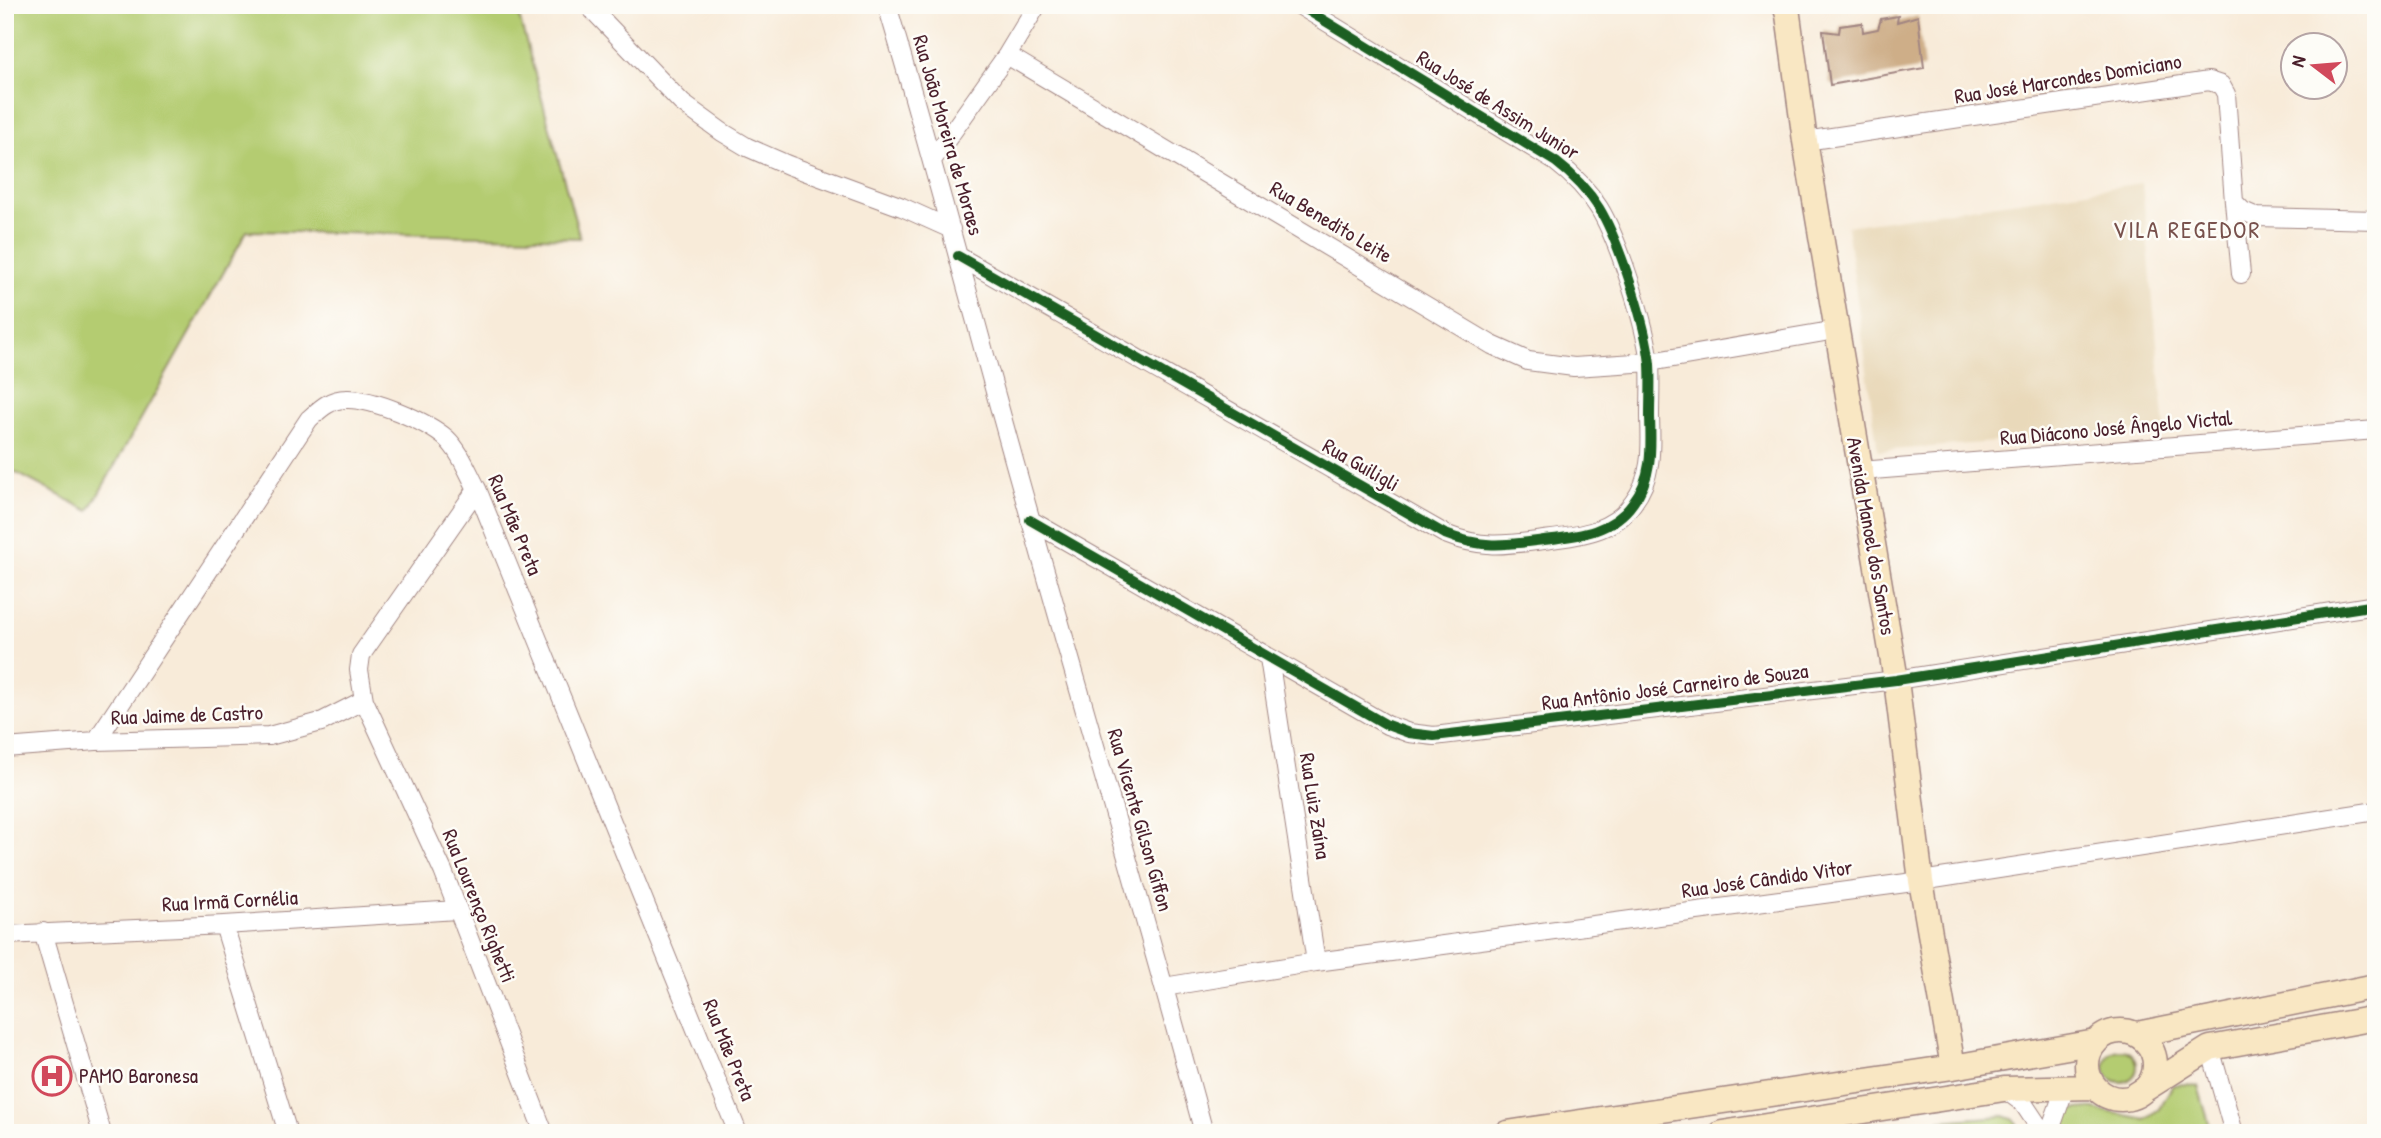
<svg xmlns="http://www.w3.org/2000/svg" width="2381" height="1138" viewBox="0 0 2381 1138" font-family="'Patrick Hand',sans-serif">
	<style>
		.built { fill: #e9d9ba }
		.green { fill: #b4cc71; stroke: #7f764e; stroke-width: 2 }
		.building { fill: #ceae88 }
		.lines { fill: none; stroke-linecap: round; stroke-linejoin: round }
		.street-casing { stroke: #a18582; stroke-width: 20 }
		.secondary-casing { stroke: #a18582; stroke-width: 27 }
		.street { stroke: #fff; stroke-width: 18 }
		.secondary { stroke: #f9e7c3; stroke-width: 24 }
		.cycleway-casing { stroke: #fdfcf7; stroke-width: 15 }
		.cycleway { stroke: #1b5e20; stroke-width: 10 }
		.labels { text-anchor: middle; stroke-width: 5; stroke-linejoin: round; paint-order: stroke }
		.street-label { font-size: 21px; fill: #4a1f2b; stroke: #fdfcf7 }
		.poi-label { font-size: 21px; fill: #4a1f2b; stroke: #fdfcf7; text-anchor: start }
		.quarter-label { font-size: 24px; letter-spacing: 2px; fill: #78514c; stroke: #fdfcf7 }
	</style>
	<rect width="100%" height="100%" fill="#fdfcf7"/>
	<filter id="ink" filterUnits="userSpaceOnUse"><feTurbulence type="fractalNoise" baseFrequency=".0143" numOctaves="2"/><feDisplacementMap in="SourceGraphic" scale="14" xChannelSelector="R" yChannelSelector="G"/><feConvolveMatrix kernelMatrix="1 2 1 2 8 2 1 2 1" color-interpolation-filters="sRGB"/></filter>
	<filter id="wash" filterUnits="userSpaceOnUse"><feTurbulence type="fractalNoise" baseFrequency=".00686" numOctaves="4" result="noise"/><feDisplacementMap in="SourceGraphic" scale="28" xChannelSelector="R" yChannelSelector="G"/><feGaussianBlur stdDeviation="1.57" result="paint"/><feColorMatrix in="noise" values="0 0 0 0 0 0 0 0 0 0 0 0 0 0 0 0 0 1.4 0 .05"/><feComposite in="paint" operator="in"/></filter>
	<g filter="url(#wash)">
		<rect width="100%" height="100%" fill="#f8ebd9"/>
		<path class="built" d="M2142 183 2165 429 1878 451 1847 226Z"/>
		<path class="green" d="M5 5H516L580 238 247 231 89 511 5 467Z
			M2105 1066a16 16 0 1 1 32 0a16 16 0 1 1-32 0Z
			M2187 1084 2198 1086 2212 1133H2063L2062 1118 2068 1110 2088 1108 2145 1119 2159 1109 2173 1085Z
			M2004 1116 2015 1120 2021 1133H1942L1939 1121Z"/>
		<g id="blocks">
			<path class="building" d="M1898 16 1897 22 1918 16 1924 68 1830 85 1823 31 1839 33 1840 26 1862 23 1863 32 1878 29 1881 19Z"/>
		</g>
	</g>
	<g filter="url(#ink)">
		<use href="#blocks" fill-opacity="0" stroke="#a18582" stroke-width="2"/>
		<g class="lines">
			<g class="street-casing">
				<path id="street" d="M588 5 682 103 722 132 747 147 788 165 902 207 951 229
					M887 5C938 176 982 349 1031 521 1088 725 1149 928 1204 1133
					M1007 55 1492 345 1528 361 1574 367 1650 362 1836 330
					M1805 141 2209 81 2221 85 2226 94 2234 202 2243 211 2257 217 2376 220
					M933 159 1007 55 1037 5
					M2234 202 2241 274
					M958 256 1445 534C1482 549 1506 545 1544 540 1577 536 1612 533 1633 503 1653 477 1651 447 1650 417 1650 399 1651 381 1650 364 1646 325 1619 241 1599 208 1587 189 1573 175 1556 162L1299 5
					M1860 471 2376 430
					M477 489 361 655 359 670 364 700 443 871 544 1133
					M1030 520 1387 725 1409 733 1434 736 1896 680 2376 605
					M1269 658 1316 962
					M96 741 309 419C320 409 330 399 346 399 372 398 426 421 446 438 460 451 468 472 477 489L738 1133
					M5 748 96 741 269 736 321 722 364 700
					M224 925 288 1133
					M43 932 102 1133
					M5 935 224 925 457 910
					M1164 987 1316 962 1921 881 2376 811
					M2210 1048 2234 1133
					M2004 1089 2023 1103 2043 1133
					M2049 1133 2065 1088"/>
			</g>
			<g class="secondary-casing">
				<path id="secondary" d="M1785 5 1788 15 1805 141 1896 680 1921 881 1953 1067
					M2087 1065a34 34 0 1 1 68 0a34 34 0 1 1-68 0Z
					M2137 1034 2376 986
					M2134 1096 2210 1048 2376 1018
					M1507 1133 1953 1067 2096 1042
					M1722 1133 2004 1089 2095 1087"/>
			</g>
			<use href="#street" class="street"/>
			<use href="#secondary" class="secondary"/>
			<g class="cycleway-casing">
				<path id="cycleway" d="M958 256 1445 534C1482 549 1506 545 1544 540 1577 536 1612 533 1633 503 1653 477 1651 447 1650 417 1650 399 1651 381 1650 364 1646 325 1619 241 1599 208 1587 189 1573 175 1556 162L1299 5
					M1030 520 1387 725 1409 733 1434 736 1896 680 2376 605"/>
			</g>
			<use href="#cycleway" class="cycleway"/>
		</g>
	</g>
	<defs>
		<g id="hospital-ring" transform="scale(2.0125)"><circle r="9.5" fill="#fdfcf7" stroke="#d1495b" stroke-width="1.5"/><path d="M-5-5h3v3.5h4V-5h3V5h-3V1.5h-4V5h-3Z" fill="#d1495b"/></g>
	</defs>
	<g fill-rule="evenodd">
		<use href="#hospital-ring" x="52" y="1076"/>
	</g>
	<g class="labels">
		<g class="street-label">
			<text transform="translate(2068 79) rotate(-9)" y="7">Rua José Marcondes Domiciano</text>
			<text transform="translate(1498 105) rotate(32)" y="7">Rua José de Assim Junior</text>
			<text transform="translate(948 135) rotate(74)" y="7">Rua João Moreira de Moraes</text>
			<text transform="translate(1331 222) rotate(31)" y="7">Rua Benedito Leite</text>
			<text transform="translate(2116 428) rotate(-5)" y="7">Rua Diácono José Ângelo Victal</text>
			<text transform="translate(1361 465) rotate(30)" y="7">Rua Guiligli</text>
			<text transform="translate(515 525) rotate(67)" y="7">Rua Mãe Preta</text>
			<text transform="translate(1871 536) rotate(80)" y="7">Avenida Manoel dos Santos</text>
			<text transform="translate(1675 687) rotate(-7)" y="7">Rua Antônio José Carneiro de Souza</text>
			<text transform="translate(187 715) rotate(-2)" y="7">Rua Jaime de Castro</text>
			<text transform="translate(1315 806) rotate(81)" y="7">Rua Luiz Zaína</text>
			<text transform="translate(1140 820) rotate(74)" y="7">Rua Vicente Gilson Giffon</text>
			<text transform="translate(1767 879) rotate(-8)" y="7">Rua José Cândido Vitor</text>
			<text transform="translate(230 901) rotate(-3)" y="7">Rua Irmã Cornélia</text>
			<text transform="translate(479 906) rotate(68)" y="7">Rua Lourenço Righetti</text>
			<text transform="translate(729 1050) rotate(68)" y="7">Rua Mãe Preta</text>
		</g>
		<g class="poi-label">
			<text x="79" y="1083">PAMO Baronesa</text>
		</g>
		<g class="quarter-label">
			<text x="2187" y="238">VILA REGEDOR</text>
		</g>
	</g>
	<rect width="2381" height="1138" fill="none" stroke="#fdfcf7" stroke-width="28"/>
	<g transform="translate(2314 66) rotate(286)"><circle r="33" fill="#fdfcf7" stroke="#b5a4a5" stroke-width="2"/>
	<path d="M0-5L12 26L0 18L-12 26Z" fill="#d1495b"/>
	<text y="-10" font-size="19" font-weight="bold" text-anchor="middle" fill="#4a1f2b">N</text>
	</g>
</svg>
